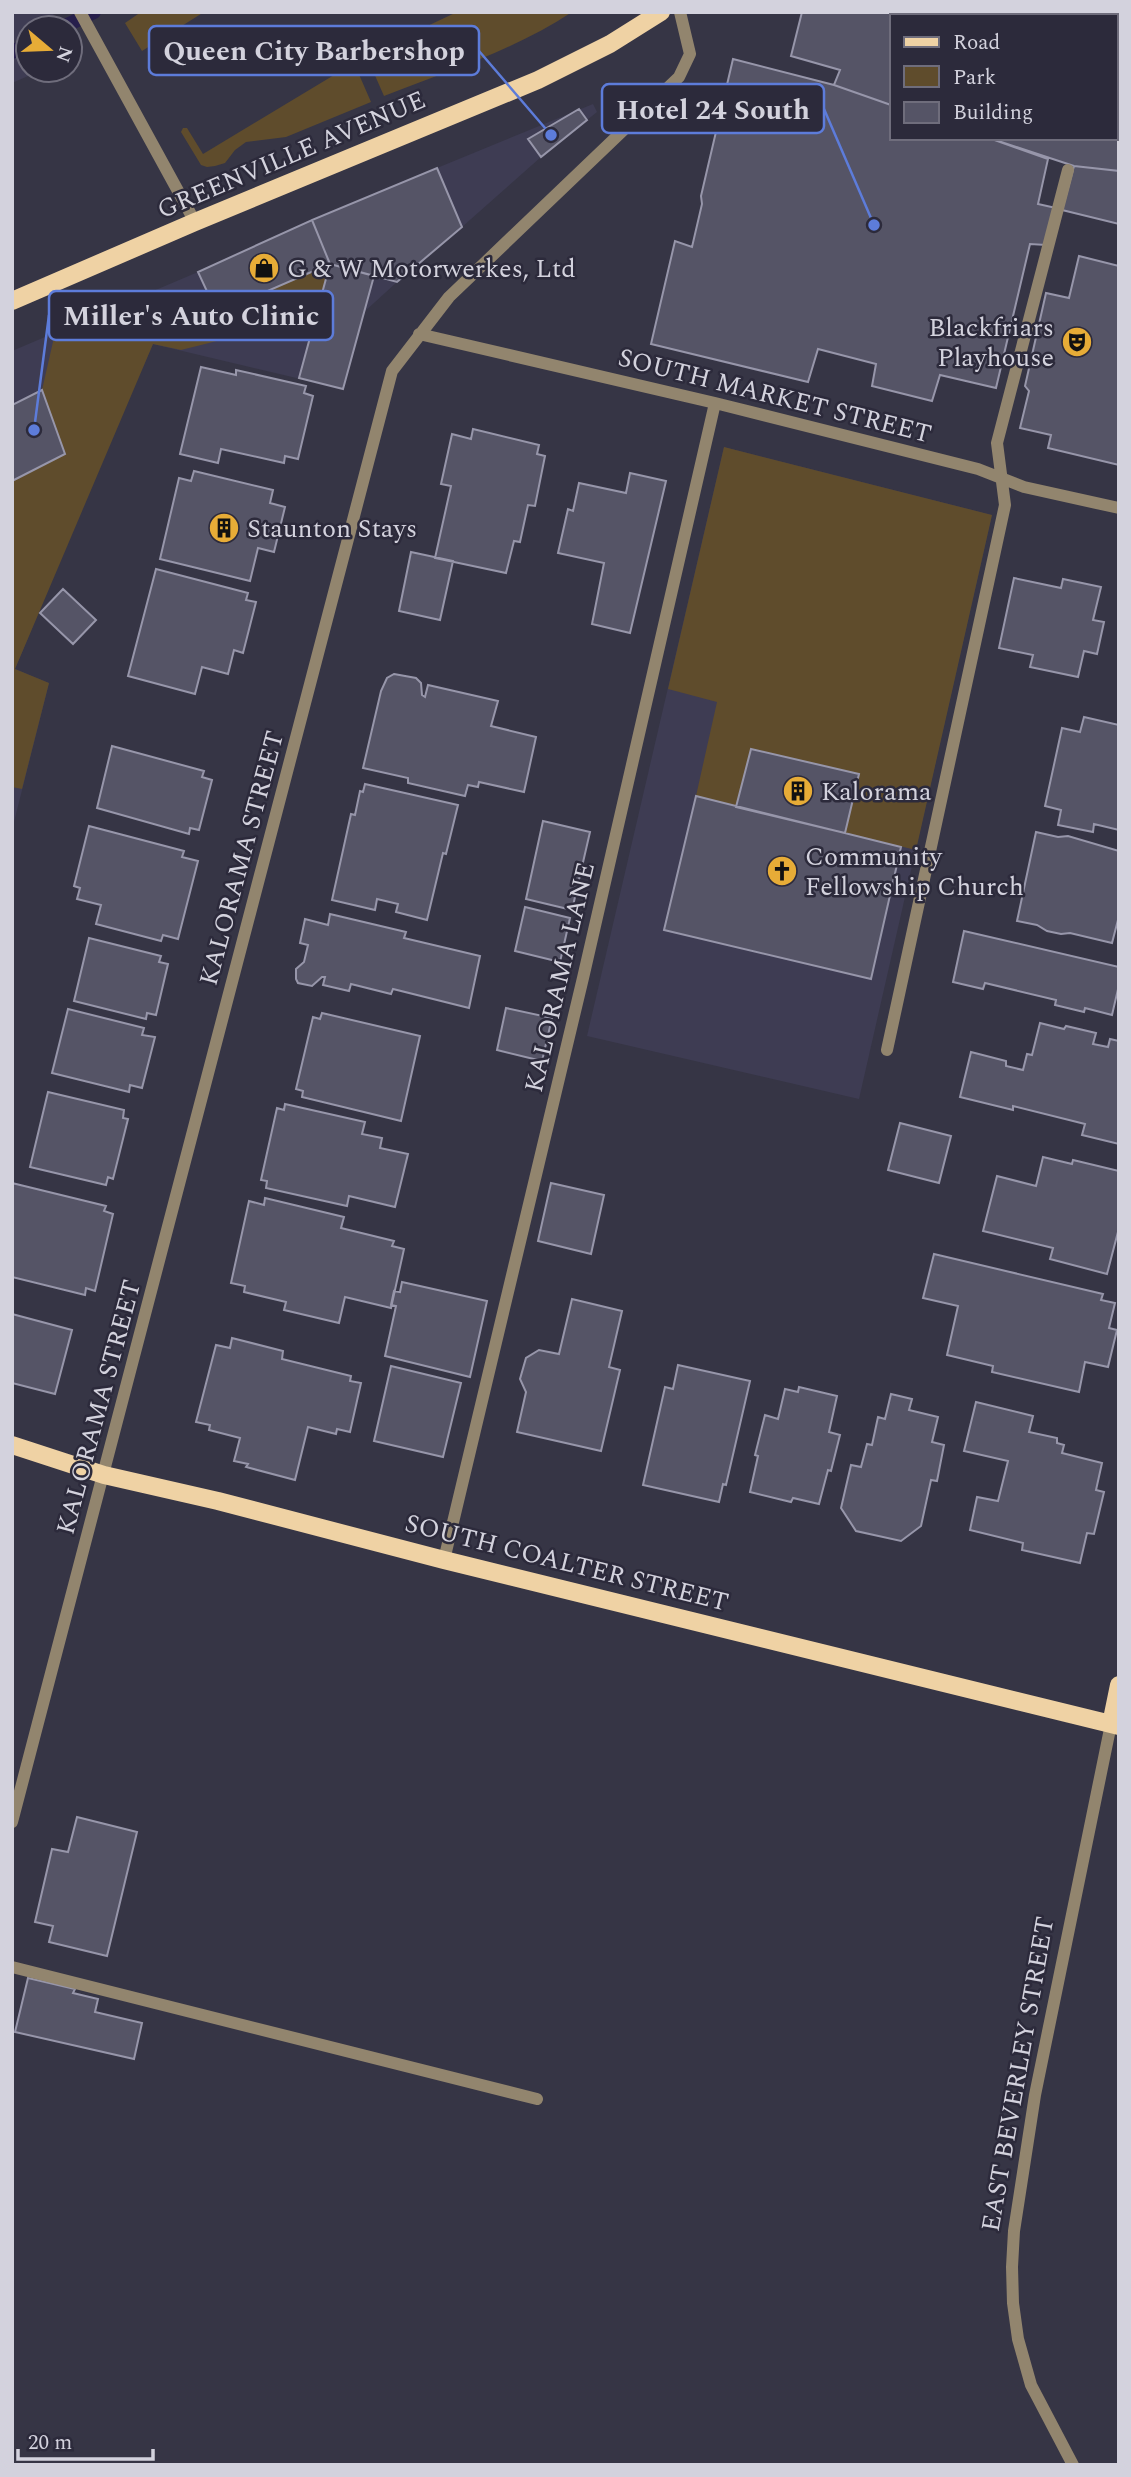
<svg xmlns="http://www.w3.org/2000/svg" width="1131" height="2477" viewBox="0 0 1131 2477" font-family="Spectral,serif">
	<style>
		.built { fill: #3e3c53 }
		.green { fill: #5f4c2c }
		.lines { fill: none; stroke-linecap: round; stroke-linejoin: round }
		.stream { stroke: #271f4c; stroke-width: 14 }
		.building { fill: #555466; stroke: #9796aa; stroke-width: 2 }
		.minor { stroke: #92856e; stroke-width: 12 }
		.major { stroke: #efd2a4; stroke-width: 18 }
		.labels { text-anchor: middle; stroke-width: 5; stroke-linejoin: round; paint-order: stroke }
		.street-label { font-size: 26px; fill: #d3d2dd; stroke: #2c2a3b }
		.poi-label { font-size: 26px; fill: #d3d2dd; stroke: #2c2a3b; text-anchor: start }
		.leader { fill: none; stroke: #5d7cda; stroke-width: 2.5 }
		.callout-dot { fill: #5d7cda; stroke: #2c2a3b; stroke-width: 2.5 }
		.callout { fill: #2c2a3b; stroke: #5d7cda; stroke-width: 2.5 }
		.callout-label { font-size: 28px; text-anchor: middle; font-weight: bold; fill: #d3d2dd }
	</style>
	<rect width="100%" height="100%" fill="#363545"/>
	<path class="built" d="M12 12H52L61 28H28V70H42L12 83Z
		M593 104 597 112 541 157 462 227 437 168Z
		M312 220 330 264 397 282 363 313 343 389 153 344 110 441 15 669 49 683 12 830V351L198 272Z
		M724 447 992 515 859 1099 587 1036Z"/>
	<path class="green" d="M141 12H204L142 51 125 23Z
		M457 12H572C515 50 447 71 384 96L366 55Z
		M354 63 371 102 286 137 246 142 235 150 225 163 215 166 207 167 201 165 181 132 183 128H187L203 154Z
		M330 264 321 297 253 332 181 350 153 344 15 669 49 683 22 789 12 787V481L65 454 42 390 55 333 75 325 114 334 217 313Z
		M724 447 992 515 916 850 845 833 858 774 751 749 736 807 696 796 717 702 668 689Z"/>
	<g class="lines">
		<path class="stream" d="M61 28 94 12
			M12 52 28 44"/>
	</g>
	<path class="building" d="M802 12H1119V171L1074 166 989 138H1115V16H891V105L834 85 840 70 791 56Z
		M733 59 834 85 891 105V138H989L1048 159 1038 204 1056 208 1046 245 1030 244 996 388 940 375 932 401 872 386 876 364 818 349 808 382 651 344 675 241 692 247 702 204 701 196Z
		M579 109 587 120 541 157 528 139Z
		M1074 166 1119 171V224L1062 210Z
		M437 168 462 227 397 282 330 264 312 220Z
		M312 220 330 264 217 313 198 272Z
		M1079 256 1119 266V465L1048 448 1051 435 1020 428 1029 391 1025 386 1046 293 1069 298Z
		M330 264 374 276 343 389 299 378Z
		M201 367 236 375V370L306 386 304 393 313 396 298 459 285 456 284 463 221 449 218 463 180 454Z
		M42 390 65 454 12 481V405Z
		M473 429 539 445 537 454 545 456 535 506 528 505 520 542 514 541 506 573 435 558 451 486 441 484 452 434 471 439Z
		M194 471 273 490 270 503 285 507 274 552 258 548 250 581 160 559 179 478 191 481Z
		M630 473 666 481 630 633 592 624 604 563 558 553 568 509 573 511 579 483 626 493Z
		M411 552 453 561 440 620 399 611Z
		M156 569 248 593 246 600 256 602 243 653 234 650 228 674 202 667 195 694 128 676Z
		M1014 578 1061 588 1063 579 1101 587 1093 620 1104 622 1097 654 1084 651 1078 677 1030 667 1033 655 999 648Z
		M63 589 96 620 73 644 40 613Z
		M394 674 416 678 421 683 422 695 425 697 428 685 498 701 491 726 536 737 524 792 479 782 478 787 468 785 465 796 408 783V778L363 768 381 691 387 678Z
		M1084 717 1119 725V830L1094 824 1093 832 1058 825 1061 810 1045 806 1062 728 1080 732Z
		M112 746 204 771 202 777 212 780 199 830 190 828 189 834 97 808Z
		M751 749 859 774 845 833 736 807Z
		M365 784 458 805 446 854 443 853 427 920 396 912 398 904 377 899 375 910 332 900 351 814 355 815 360 791 363 792Z
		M696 796 901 847 871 979 664 930Z
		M543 821 590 832 572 910 526 899Z
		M89 826 184 851 182 857 198 861 178 939 163 935 161 941 96 924 101 905 77 899 80 888 74 886Z
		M1036 832 1058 837 1068 836 1119 851V916L1112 943 1070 933 1061 934 1047 931 1037 925 1017 921Z
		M525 907 570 918 560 962 515 951Z
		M330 914 406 932 404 938 480 956 469 1008 393 989 391 994 351 984 349 991 323 985 325 977H322L312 986 298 983 296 979V969L304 962 308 945 300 943 305 919 328 925Z
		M964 931 1119 967V985L1112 1015 1085 1008 1084 1012 1055 1005 1056 1000 985 983 983 989 953 982Z
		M89 938 161 956 159 962 168 964 156 1015 147 1013 146 1019 74 1001Z
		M506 1008 552 1018 542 1061 497 1050Z
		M68 1009 144 1028 142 1035 155 1037 142 1088 130 1085 129 1092 52 1073Z
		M322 1013 420 1036 401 1121 302 1097 303 1091 296 1089 313 1017 320 1019Z
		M1040 1023 1064 1029 1066 1026 1096 1033 1093 1044 1108 1047 1110 1039 1119 1041V1144L1082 1135 1085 1124 1013 1106V1110L960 1097 971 1052 1006 1061V1066L1023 1070 1027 1054 1032 1055Z
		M48 1092 124 1110 123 1118 128 1119 113 1179 108 1177 106 1185 30 1167Z
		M285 1104 365 1122 362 1134 382 1138 380 1148 408 1154 395 1207 349 1196 347 1206 266 1188 267 1181 261 1180 277 1108 284 1110Z
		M900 1123 951 1136 939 1183 888 1170Z
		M1043 1157 1072 1164 1073 1160 1119 1171V1228L1107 1274 1050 1259 1053 1248 983 1231 997 1176 1036 1186Z
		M12 1183 106 1206 104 1211 113 1214 95 1291 86 1288 85 1295 12 1277Z
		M551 1183 604 1195 591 1254 538 1241Z
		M265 1198 344 1217 341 1228 394 1241 392 1246 404 1249 391 1308 345 1297 339 1323 284 1310 286 1302 244 1292 245 1286 231 1283 249 1201 264 1205Z
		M934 1254 1103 1294 1101 1300 1115 1303 1109 1328 1117 1330 1108 1367 1085 1362 1079 1392 992 1372 993 1366 947 1355 958 1306 923 1298Z
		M402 1282 487 1301 470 1377 385 1356 396 1306 391 1305 394 1291 400 1292Z
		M572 1299 622 1311 609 1367 620 1370 601 1451 517 1432 526 1392 520 1379 526 1358 539 1350 559 1354Z
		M12 1314 72 1330 55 1394 12 1383Z
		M232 1338 283 1351 282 1359 351 1376 350 1381 361 1383 350 1432 337 1429 336 1434 308 1427 295 1480 246 1467 248 1464 234 1461 240 1438 209 1430 210 1425 196 1422 216 1345 230 1348Z
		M678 1365 750 1381 726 1485 723 1484 719 1502 643 1485 665 1387 673 1389Z
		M391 1366 461 1383 443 1457 374 1441Z
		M799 1387 837 1396 829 1432 840 1435 831 1471 828 1470 819 1504 793 1498 791 1502 750 1492 758 1456 755 1455 765 1415 778 1419 785 1389 798 1392Z
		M891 1394 912 1399 909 1410 938 1417 932 1442 944 1445 937 1481 931 1480 921 1526 901 1541 856 1531 841 1508 851 1465 861 1467 867 1444 872 1445 878 1417 885 1419Z
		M976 1402 1033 1416 1029 1432 1057 1438V1443L1064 1445 1062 1453 1102 1463 1096 1490 1104 1492 1094 1534 1087 1533 1080 1563 1022 1550 1023 1543 970 1530 977 1497 998 1501 1008 1461 964 1451Z
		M77 1817 137 1832 107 1956 49 1942 53 1926 35 1922 52 1849 68 1852Z
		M28 1978 75 1989 73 1993 98 1999 95 2012 142 2023 134 2059 15 2032Z"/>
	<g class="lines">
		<path class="minor" d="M80 12 195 222
			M419 334 715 403 978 469 1024 487 1119 508
			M887 1050 1005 505 997 443 1068 170
			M444 1560 583 978 715 403
			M12 1822 392 371 449 297 679 77 690 54 680 12
			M12 1967 537 2099
			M1073 2465 1031 2385 1018 2339 1013 2303 1012 2267 1014 2231 1035 2095 1111 1724"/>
		<path class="major" d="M12 301 195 222 538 80 610 44 661 12
			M12 1445 104 1475 218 1501 444 1560 1119 1726
			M1111 1724 1119 1685"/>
	</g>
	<defs>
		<g id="shop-disc" transform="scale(1.575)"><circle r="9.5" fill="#e7ac37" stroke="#2c2a3b"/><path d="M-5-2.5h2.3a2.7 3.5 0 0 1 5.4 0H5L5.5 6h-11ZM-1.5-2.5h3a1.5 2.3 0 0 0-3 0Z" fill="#111"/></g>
		<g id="theatre-disc" transform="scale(1.575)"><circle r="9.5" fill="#e7ac37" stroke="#2c2a3b"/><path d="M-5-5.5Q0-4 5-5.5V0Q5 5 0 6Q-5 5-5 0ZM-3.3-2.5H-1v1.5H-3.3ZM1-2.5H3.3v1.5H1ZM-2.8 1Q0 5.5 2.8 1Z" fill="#111"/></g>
		<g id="building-disc" transform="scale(1.575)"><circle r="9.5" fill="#e7ac37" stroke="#2c2a3b"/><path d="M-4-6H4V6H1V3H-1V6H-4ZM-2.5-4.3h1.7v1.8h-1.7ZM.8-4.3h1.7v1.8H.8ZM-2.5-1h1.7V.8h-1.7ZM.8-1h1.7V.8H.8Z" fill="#111"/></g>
		<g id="church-disc" transform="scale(1.575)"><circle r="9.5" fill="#e7ac37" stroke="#2c2a3b"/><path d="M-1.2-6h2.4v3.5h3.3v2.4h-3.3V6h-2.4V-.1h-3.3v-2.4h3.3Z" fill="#111"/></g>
	</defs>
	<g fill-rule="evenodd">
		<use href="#shop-disc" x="264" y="268"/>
		<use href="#theatre-disc" x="1077" y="342"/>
		<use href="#building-disc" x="224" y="528"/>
		<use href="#building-disc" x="798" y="791"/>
		<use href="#church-disc" x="782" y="871"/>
	</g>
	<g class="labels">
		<g class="street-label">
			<text transform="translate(291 154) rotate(-23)" y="9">GREENVILLE AVENUE</text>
			<text transform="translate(775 395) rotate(14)" y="9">SOUTH MARKET STREET</text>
			<text transform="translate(241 858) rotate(-75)" y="9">KALORAMA STREET</text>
			<text transform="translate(559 977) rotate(-77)" y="9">KALORAMA LANE</text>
			<text transform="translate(98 1407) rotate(-75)" y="9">KALORAMA STREET</text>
			<text transform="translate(567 1562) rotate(14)" y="9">SOUTH COALTER STREET</text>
			<text transform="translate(1017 2074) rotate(-80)" y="9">EAST BEVERLEY STREET</text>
		</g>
		<g class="poi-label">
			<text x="287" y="277">G &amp; W Motorwerkes, Ltd</text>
			<text x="1054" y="336" text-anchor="end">Blackfriars<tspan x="1054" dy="30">Playhouse</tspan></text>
			<text x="247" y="537">Staunton Stays</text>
			<text x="821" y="800">Kalorama</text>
			<text x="805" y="865">Community<tspan x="805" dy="30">Fellowship Church</tspan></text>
		</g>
	</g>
	<path class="leader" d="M551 135L479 51M874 225L824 109M34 430L49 315"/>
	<g class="callout-dot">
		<circle cx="551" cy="135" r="7"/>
		<circle cx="874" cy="225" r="7"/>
		<circle cx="34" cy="430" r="7"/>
	</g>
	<g class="callout">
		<rect x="149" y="26" width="330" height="49" rx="7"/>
		<rect x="602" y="84" width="222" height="49" rx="7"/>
		<rect x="49" y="291" width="284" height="49" rx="7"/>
	</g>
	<g class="callout-label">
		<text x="314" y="60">Queen City Barbershop</text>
		<text x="713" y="119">Hotel 24 South</text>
		<text x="191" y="325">Miller's Auto Clinic</text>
	</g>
	<rect width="1131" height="2477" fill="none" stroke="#d3d2dd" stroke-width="28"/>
	<rect x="890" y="14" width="228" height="126" fill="#2c2a3b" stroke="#6f6d7c" stroke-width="2"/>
	<rect x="904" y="37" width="35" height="10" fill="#efd2a4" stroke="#6f6d7c" stroke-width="2"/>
	<text x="953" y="49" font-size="21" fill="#d3d2dd">Road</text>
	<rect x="904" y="66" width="35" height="21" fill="#5f4c2c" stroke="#6f6d7c" stroke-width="2"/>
	<text x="953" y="84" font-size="21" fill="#d3d2dd">Park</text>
	<rect x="904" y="102" width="35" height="21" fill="#555466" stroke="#6f6d7c" stroke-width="2"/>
	<text x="953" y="119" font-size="21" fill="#d3d2dd">Building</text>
	<g transform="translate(49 49) rotate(109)"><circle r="33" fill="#2c2a3b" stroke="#6f6d7c" stroke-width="2"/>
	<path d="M0-5L12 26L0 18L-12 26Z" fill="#e7ac37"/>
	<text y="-10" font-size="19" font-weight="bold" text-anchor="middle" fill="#d3d2dd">N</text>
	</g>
	<path d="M18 2449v10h135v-10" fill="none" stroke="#d3d2dd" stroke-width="3.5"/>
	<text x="28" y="2449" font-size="21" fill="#d3d2dd" stroke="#2c2a3b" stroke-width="5" paint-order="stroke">20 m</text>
</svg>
